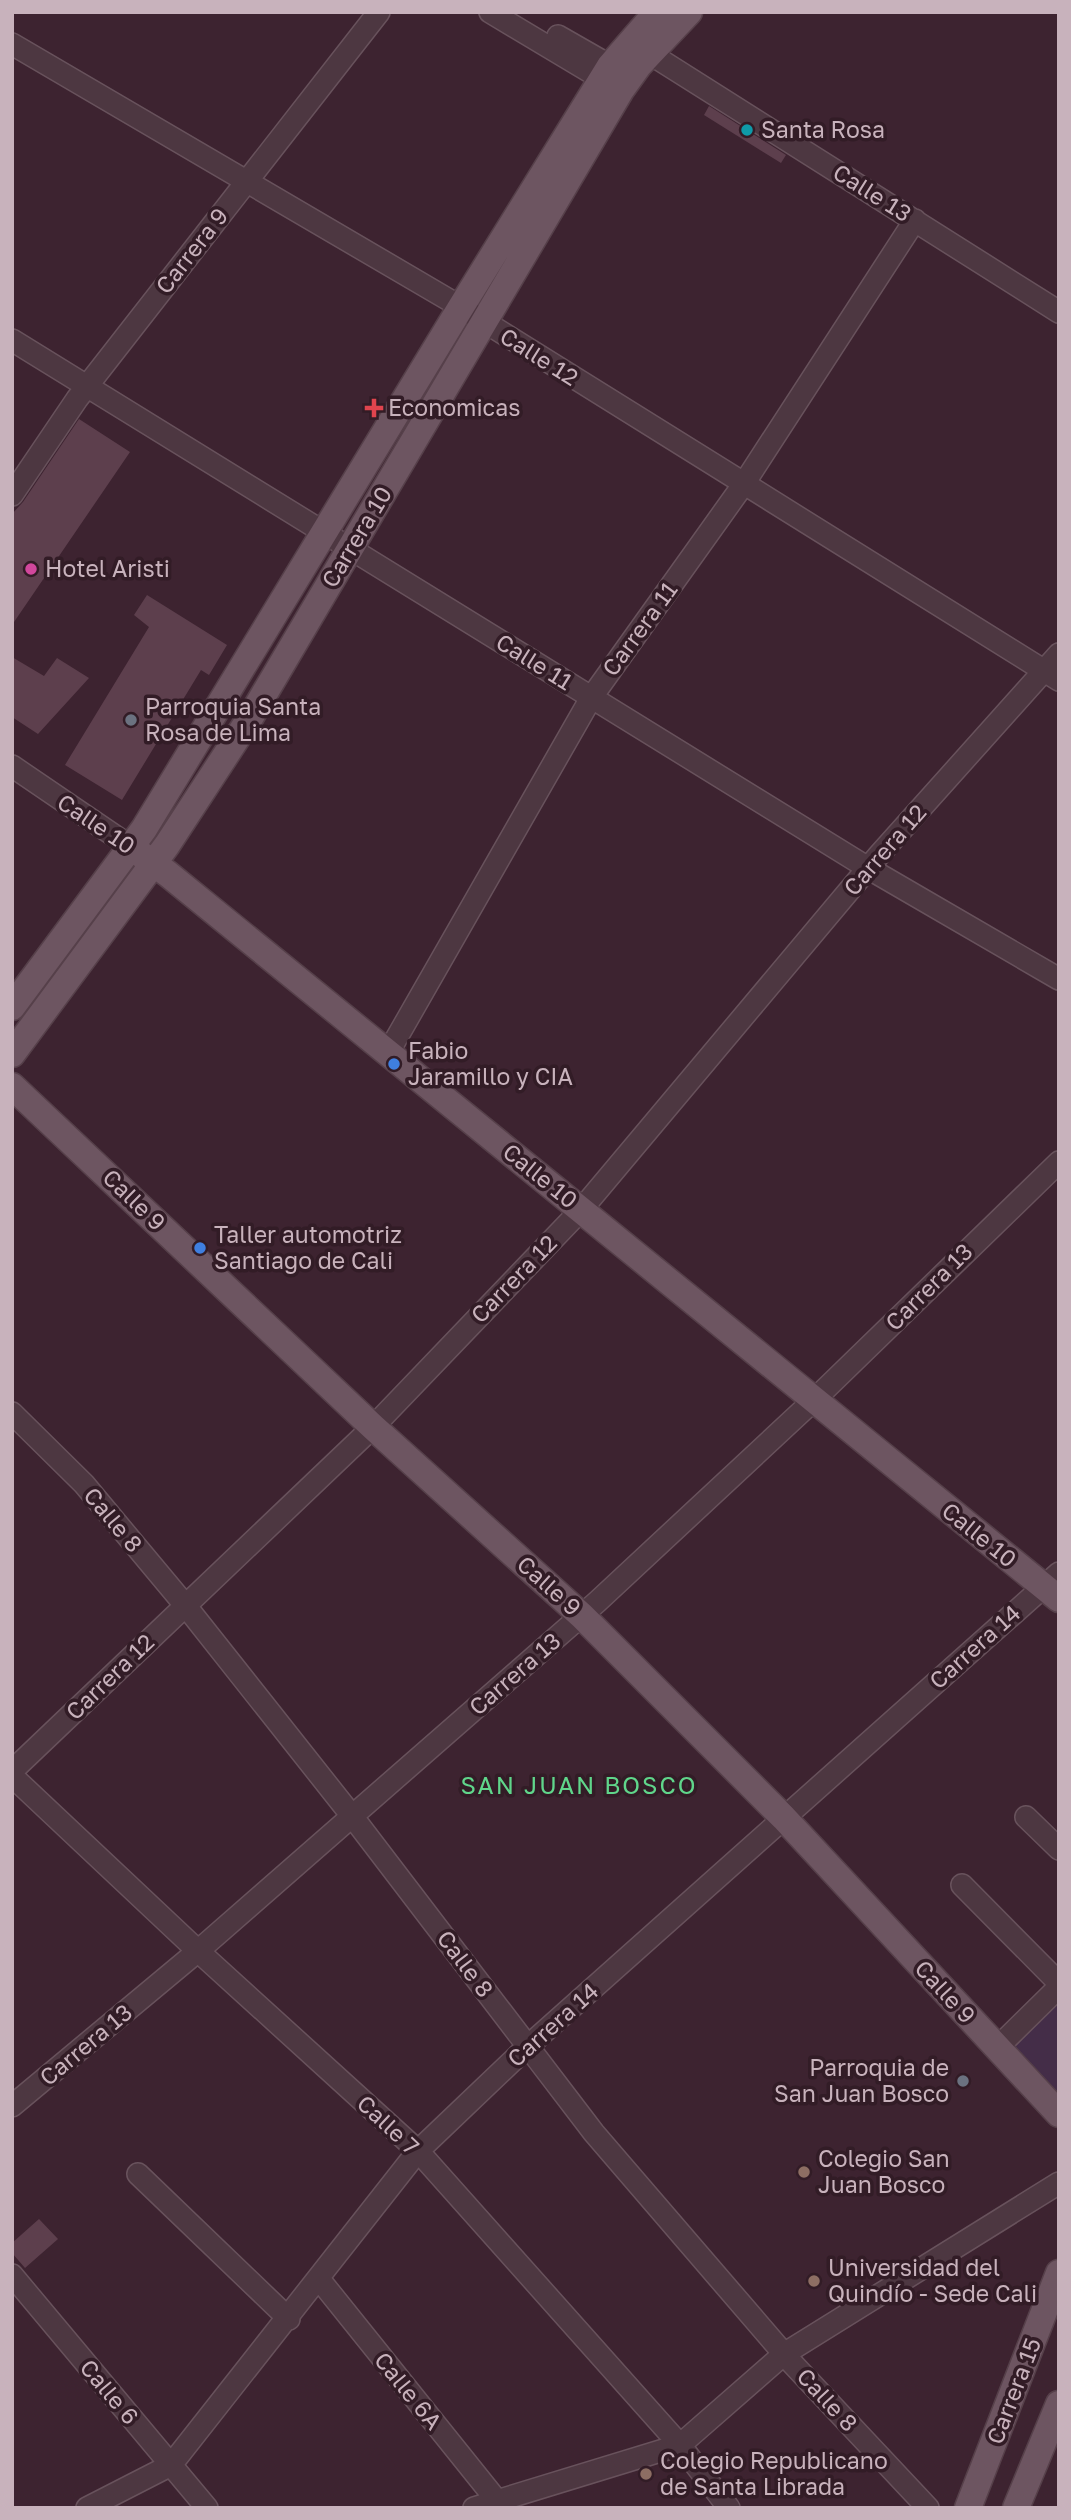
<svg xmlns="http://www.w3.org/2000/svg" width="1071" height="2520" viewBox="0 0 1071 2520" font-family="'Golos Text',sans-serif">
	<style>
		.green { fill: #442d48 }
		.building { fill: #5d3f4d }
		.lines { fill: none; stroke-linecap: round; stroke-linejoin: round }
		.minor-casing { stroke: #68525c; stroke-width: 24 }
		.major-casing { stroke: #56404a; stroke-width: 29 }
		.minor { stroke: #4d3741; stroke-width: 21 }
		.major { stroke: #6d5561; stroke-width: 26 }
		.culture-dot { fill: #0f9aa8; stroke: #321c26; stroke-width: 2.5 }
		.health-dot { fill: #e0444e; stroke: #321c26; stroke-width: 2.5 }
		.hotel-dot { fill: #d1479c; stroke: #321c26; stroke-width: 2.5 }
		.worship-dot { fill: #6b7280; stroke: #321c26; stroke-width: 2.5 }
		.shop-dot { fill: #3f7fe0; stroke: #321c26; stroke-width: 2.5 }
		.education-dot { fill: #8d6e63; stroke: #321c26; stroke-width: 2.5 }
		.labels { text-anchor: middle; stroke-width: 7; stroke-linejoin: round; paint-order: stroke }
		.poi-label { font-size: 23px; fill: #c8b2bc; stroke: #321c26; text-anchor: start }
		.street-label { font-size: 23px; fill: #c8b2bc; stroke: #321c26 }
		.neighbourhood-label { font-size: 24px; letter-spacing: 2px; fill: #60d68b; stroke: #321c26 }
	</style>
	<rect width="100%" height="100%" fill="#3d2330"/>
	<path class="green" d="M1059 1987V2114L997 2048Z"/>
	<path class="building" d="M709 106 786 155 781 163 704 115Z
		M79 419 130 452 12 625V514L23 502Z
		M147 595 227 645 209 675 201 670 122 800 65 765 149 627 134 615Z
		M12 657 44 676 57 658 89 678 38 734 12 717Z
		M39 2219 58 2239 25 2268 12 2253V2243Z"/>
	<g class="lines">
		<g class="minor-casing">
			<path id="minor" d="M490 12 602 79
				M558 36 621 72
				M12 44 461 307 1059 680
				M649 53 1059 312
				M12 340 868 868 1059 979
				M12 495 77 399 379 12
				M12 766 131 847
				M388 1053 591 698 743 485 915 220
				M12 1413 84 1484 185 1605 352 1816 594 2133 791 2362 928 2508
				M12 1771 373 1427 581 1210 879 855 1059 654
				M12 1776 198 1951 418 2151 680 2445 729 2508
				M1026 1817 1059 1849
				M962 1885 1059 1983
				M997 2048 1059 1987
				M12 2106 198 1951 597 1602 814 1400 1059 1162
				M138 2174 289 2319
				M12 2275 207 2508
				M319 2279 498 2502
				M87 2508 171 2465 418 2151 527 2047 1059 1573
				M474 2508 680 2445 784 2354 1059 2183"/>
		</g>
		<g class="major-casing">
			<path id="major" d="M131 847 168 874 1059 1599
				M12 1007 144 829 461 307 602 79 610 66 657 12
				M12 1054 167 845 250 718 621 90 639 65 689 12
				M12 1086 373 1427 582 1616 784 1818 1059 2114
				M968 2508 1059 2273
				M1016 2508 1059 2404"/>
		</g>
		<use href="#minor" class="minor"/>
		<use href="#major" class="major"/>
	</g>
	<circle class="culture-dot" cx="747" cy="130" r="7"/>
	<path class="health-dot" d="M370.5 397.5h7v7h7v7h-7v7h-7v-7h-7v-7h7z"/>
	<circle class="hotel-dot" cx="31" cy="569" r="7"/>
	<g class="worship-dot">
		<circle cx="131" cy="720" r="7"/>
		<circle cx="963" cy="2081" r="7"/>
	</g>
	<g class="shop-dot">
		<circle cx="394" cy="1064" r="7"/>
		<circle cx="200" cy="1248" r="7"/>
	</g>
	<g class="education-dot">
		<circle cx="804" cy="2172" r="7"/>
		<circle cx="814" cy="2281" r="7"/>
		<circle cx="646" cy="2474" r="7"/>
	</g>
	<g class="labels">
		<g class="poi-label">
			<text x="761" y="138">Santa Rosa</text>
			<text x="388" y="416">Economicas</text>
			<text x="45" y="577">Hotel Aristi</text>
			<text x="145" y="715">Parroquia Santa<tspan x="145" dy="26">Rosa de Lima</tspan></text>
			<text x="408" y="1059">Fabio<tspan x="408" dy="26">Jaramillo y CIA</tspan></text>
			<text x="214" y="1243">Taller automotriz<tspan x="214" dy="26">Santiago de Cali</tspan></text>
			<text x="949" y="2076" text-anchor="end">Parroquia de<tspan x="949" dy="26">San Juan Bosco</tspan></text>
			<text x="818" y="2167">Colegio San<tspan x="818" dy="26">Juan Bosco</tspan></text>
			<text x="828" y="2276">Universidad del<tspan x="828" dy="26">Quindío - Sede Cali</tspan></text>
			<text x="660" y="2469">Colegio Republicano<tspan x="660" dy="26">de Santa Librada</tspan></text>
		</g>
		<g class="street-label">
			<text transform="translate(872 193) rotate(32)" y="8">Calle 13</text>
			<text transform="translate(192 251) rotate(-52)" y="8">Carrera 9</text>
			<text transform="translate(539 357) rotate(32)" y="8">Calle 12</text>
			<text transform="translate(357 537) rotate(-59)" y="8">Carrera 10</text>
			<text transform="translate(640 629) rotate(-54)" y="8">Carrera 11</text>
			<text transform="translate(534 662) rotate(32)" y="8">Calle 11</text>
			<text transform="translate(96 824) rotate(34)" y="8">Calle 10</text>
			<text transform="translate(885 850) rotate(-49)" y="8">Carrera 12</text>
			<text transform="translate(540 1176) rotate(39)" y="8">Calle 10</text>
			<text transform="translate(134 1200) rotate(44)" y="8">Calle 9</text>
			<text transform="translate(514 1279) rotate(-46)" y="8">Carrera 12</text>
			<text transform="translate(929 1287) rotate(-45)" y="8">Carrera 13</text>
			<text transform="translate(113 1520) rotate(50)" y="8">Calle 8</text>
			<text transform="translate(979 1535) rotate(39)" y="8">Calle 10</text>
			<text transform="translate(549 1586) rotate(42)" y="8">Calle 9</text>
			<text transform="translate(975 1647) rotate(-42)" y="8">Carrera 14</text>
			<text transform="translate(515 1674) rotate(-41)" y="8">Carrera 13</text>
			<text transform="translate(110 1677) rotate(-44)" y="8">Carrera 12</text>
			<text transform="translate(465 1964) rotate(53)" y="8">Calle 8</text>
			<text transform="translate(945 1992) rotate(47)" y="8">Calle 9</text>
			<text transform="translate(553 2025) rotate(-42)" y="8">Carrera 14</text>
			<text transform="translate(86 2045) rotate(-40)" y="8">Carrera 13</text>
			<text transform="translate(388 2125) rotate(43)" y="8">Calle 7</text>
			<text transform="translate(408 2391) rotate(51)" y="8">Calle 6A</text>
			<text transform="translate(1014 2391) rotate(-69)" y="8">Carrera 15</text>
			<text transform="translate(109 2392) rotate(50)" y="8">Calle 6</text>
			<text transform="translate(827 2400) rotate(47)" y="8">Calle 8</text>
		</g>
		<g class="neighbourhood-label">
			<text x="579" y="1794">SAN JUAN BOSCO</text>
		</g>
	</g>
	<rect width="1071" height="2520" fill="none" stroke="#c8b2bc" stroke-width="28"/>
</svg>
